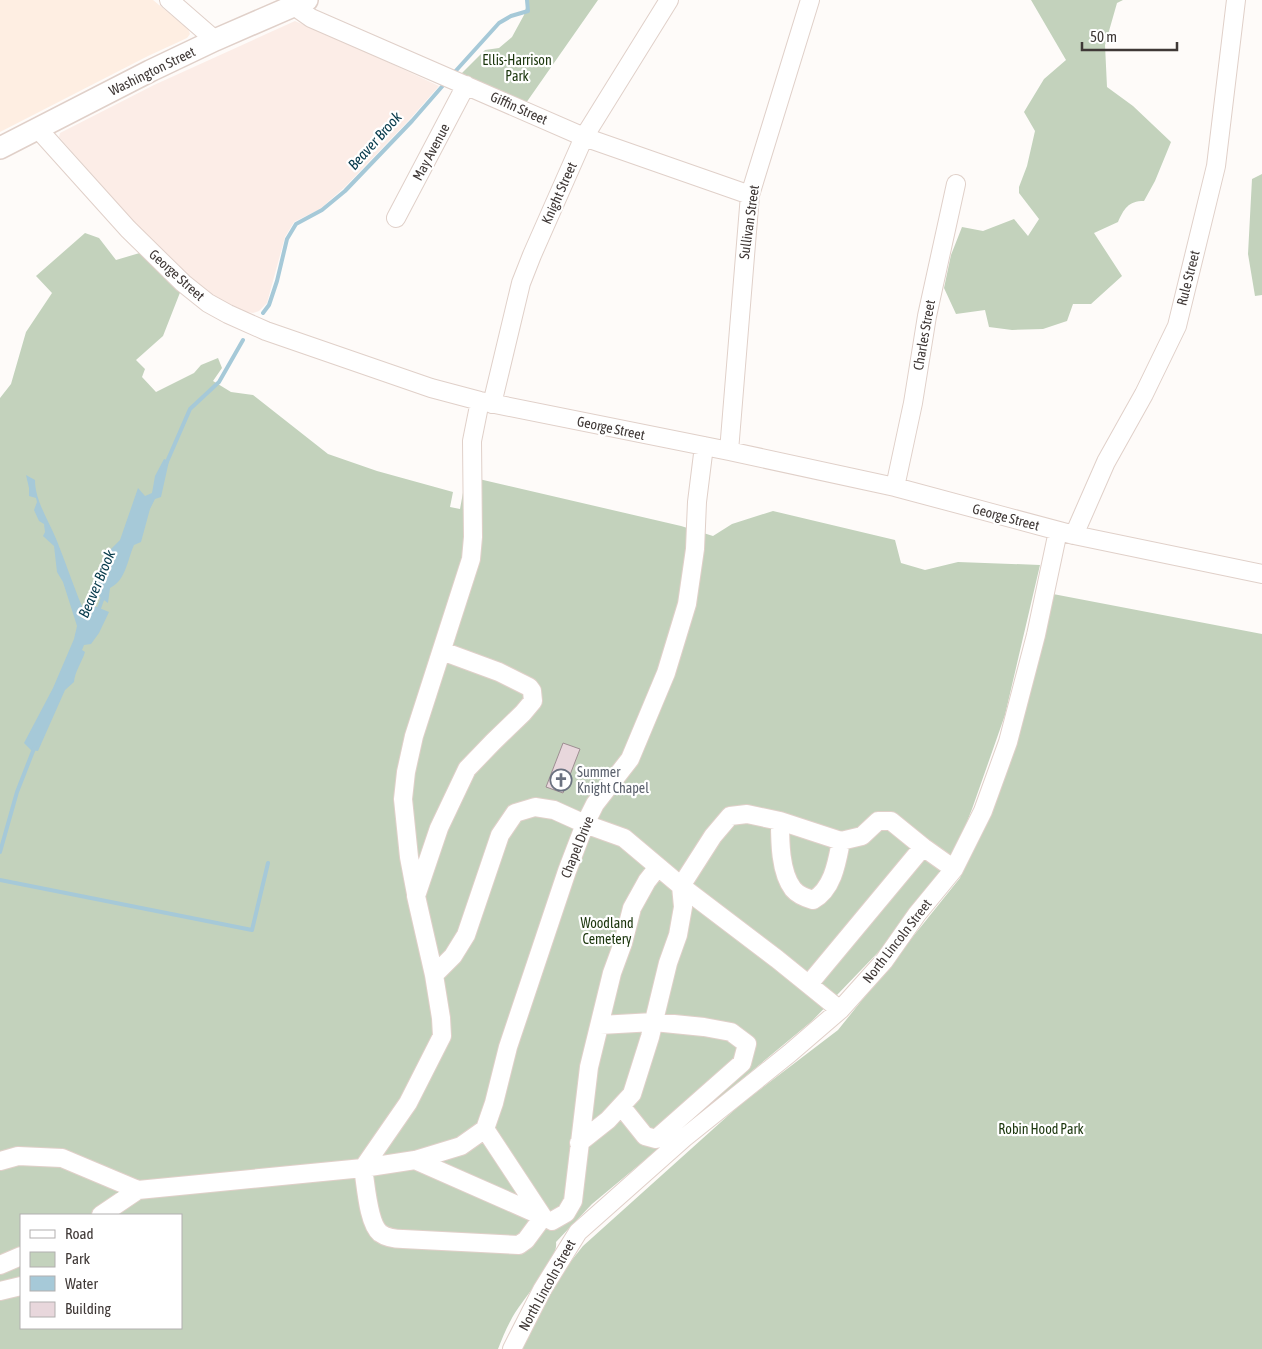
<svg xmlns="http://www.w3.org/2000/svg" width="1262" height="1349" viewBox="0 0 1262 1349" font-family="'Asap Condensed',sans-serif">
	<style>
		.built { fill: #fcede7 }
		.education { fill: #feeee2 }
		.green { fill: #c3d2bc; fill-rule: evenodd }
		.water { fill: #a6c9d8 }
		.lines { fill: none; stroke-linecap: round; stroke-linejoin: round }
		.stream { stroke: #a6c9d8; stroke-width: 4 }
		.building { fill: #e8d7dc; stroke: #9e8e92 }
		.minor-casing { stroke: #e0d0c9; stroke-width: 20 }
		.major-casing { stroke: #e0d0c9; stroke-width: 24 }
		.minor { stroke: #fff; stroke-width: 18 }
		.major { stroke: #fff; stroke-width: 21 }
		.labels { text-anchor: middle; stroke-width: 4.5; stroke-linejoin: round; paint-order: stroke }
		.park-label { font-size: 14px; fill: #1b360d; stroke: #fff }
		.street-label { font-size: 14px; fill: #3f3836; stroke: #fff }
		.worship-label { font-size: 14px; fill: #5b616d; stroke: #fff; text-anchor: start }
		.water-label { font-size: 15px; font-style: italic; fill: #05394a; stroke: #fff }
	</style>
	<rect width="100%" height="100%" fill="#fefbf9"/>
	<path class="built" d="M295 21 349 44 439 86 411 118 345 187 320 209 294 222 285 237 267 303 259 311 253 313 241 311 220 302 195 285 136 224 59 137 60 133 154 85Z"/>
	<path class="education" d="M0 0H153L188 29 190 34 187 38 148 56 0 132Z"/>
	<path class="green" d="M528 0H598L526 103 461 74 485 50 499 48 512 37 524 15Z
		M1031 0H1123L1117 3 1105 45 1107 87 1133 106 1171 142 1155 181 1144 201C1128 201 1124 209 1118 222L1094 233 1122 276 1091 304H1073L1067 321 1043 329 1012 330 989 327 985 310 956 314 944 288 951 255 962 227 983 231 1014 219 1028 236 1039 219 1019 193V187L1027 166 1035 131 1024 112 1044 79 1066 60Z
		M1262 174V295L1255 296 1248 254 1252 179Z
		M85 233 99 238 116 260 143 252 181 290 163 336 136 360 145 369 142 377 156 392 194 373 201 365 218 358 222 368 213 381 231 392 253 395 328 454 377 471 453 492 450 507 460 509 466 476 681 526 713 536 732 524 773 511 895 540 901 563 925 570 958 562 1040 565 1005 715 972 809 949 867 887 943 812 1021 592 1204 556 1242C559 1261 520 1301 511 1320 506 1329 502 1339 498 1349H0V398L11 384 26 332 52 293 36 276ZM21 1215H181V1328H21Z
		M1053 594 1262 634V1349H517L552 1285 583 1246 741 1104 838 1030 960 878 1019 735Z"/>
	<path class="water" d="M164 459 169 461 161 497 155 499 150 509 141 542 134 545C127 561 126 580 110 588L108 603 94 593 101 565 110 550 120 540 138 488 145 496 152 493 155 476Z
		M26 475 35 480C35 501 49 521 57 541 67 566 75 591 86 616L92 605 109 612 99 633 91 644 84 645 82 650 85 652C82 662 75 671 74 682L65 690 38 751 31 750 24 743 53 688 74 639 77 626 63 582 57 572 54 546 43 536 45 532 44 524 39 521 34 510 37 502 36 498 29 496V488Z"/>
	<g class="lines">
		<path class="stream" d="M452 75 499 23 511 16 528 11 527 0
			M263 313 269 305 277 281 287 239 296 224 322 210 345 191 412 121 446 82
			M166 464 190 409 219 382 243 340
			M98 611 103 597
			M0 852 17 792 35 746
			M0 880 252 930 268 863"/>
	</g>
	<path class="building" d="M563 743 580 749 563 793 546 787Z"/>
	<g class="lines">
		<g class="minor-casing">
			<path id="minor" d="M169 0 215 40
				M294 6 311 18 584 137 750 195
				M38 129 128 229 183 283 208 303 228 314 266 331 431 388 480 401 729 451 895 487 1074 535 1262 574
				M396 218 466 85
				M492 404 521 283 532 255 584 137 669 0
				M729 451 750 195 810 0
				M895 487 913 403 927 316 956 184
				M1074 535 1106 462 1144 394 1177 326 1216 166 1236 0
				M442 651 499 672 529 687 532 691 533 701 523 713 493 742 467 769 439 828 416 896 434 975 441 1018 442 1036 408 1103 363 1168C366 1185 368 1223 380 1233 387 1238 395 1239 403 1239L519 1245 526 1240 543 1217 485 1129
				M780 821C780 841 780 872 793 889 798 895 806 898 813 900 833 889 837 862 841 841
				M416 894 409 857 403 799 406 772 414 736 471 559 473 537 472 441 480 401
				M434 975 453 956 466 935 500 835 515 813 535 807 554 810 585 824 624 838 681 886 777 959 840 1010
				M809 984 923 847
				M600 1025 654 1022 704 1027 731 1032 747 1044 742 1063 656 1139 645 1136 621 1106
				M579 1143 608 1120 632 1094 650 1037 668 963 678 935 683 907 681 886 713 836 730 816 747 814 780 821 841 841 862 836 878 821H891L923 847 954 869
				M415 1160 542 1216
				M0 1161 18 1156 62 1158 138 1190
				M101 1215 138 1190 363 1168 415 1160 461 1146 485 1129 494 1103 508 1047 567 871 585 824 595 804 630 759 666 673 687 604 695 549 697 502 704 446
				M552 1221 566 1213 573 1201 589 1067 612 973 623 943 632 908 647 881 658 867
				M0 1265 21 1256
				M0 1291 21 1286
				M512 1349 542 1290 578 1232 684 1138 790 1053 840 1010 884 961 917 914 954 869 983 811 1008 742 1036 635 1058 531"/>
		</g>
		<g class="major-casing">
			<path id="major" d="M0 148 150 71 215 40 307 0"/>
		</g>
		<use href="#minor" class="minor"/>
		<use href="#major" class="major"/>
	</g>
	<defs>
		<g id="church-ring" transform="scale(1.125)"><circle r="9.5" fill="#fff" stroke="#6b7280" stroke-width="1.5"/><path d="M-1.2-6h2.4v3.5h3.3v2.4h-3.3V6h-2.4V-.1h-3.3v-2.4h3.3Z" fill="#6b7280"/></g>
	</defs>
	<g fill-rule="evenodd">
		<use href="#church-ring" x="561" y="780"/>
	</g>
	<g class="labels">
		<g class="park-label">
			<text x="517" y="65">Ellis-Harrison<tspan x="517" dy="16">Park</tspan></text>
			<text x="607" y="928">Woodland<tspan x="607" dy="16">Cemetery</tspan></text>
			<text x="1041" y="1134">Robin Hood Park</text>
		</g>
		<g class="street-label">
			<text transform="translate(152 71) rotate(-26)" y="5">Washington Street</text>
			<text transform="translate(519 108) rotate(24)" y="5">Giffin Street</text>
			<text transform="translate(431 152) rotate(-62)" y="5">May Avenue</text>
			<text transform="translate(559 193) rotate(-66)" y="5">Knight Street</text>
			<text transform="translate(749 222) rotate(-82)" y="5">Sullivan Street</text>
			<text transform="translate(177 275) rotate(42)" y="5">George Street</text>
			<text transform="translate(1188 278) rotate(-76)" y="5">Rule Street</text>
			<text transform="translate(924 335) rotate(-80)" y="5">Charles Street</text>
			<text transform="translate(611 428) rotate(12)" y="5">George Street</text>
			<text transform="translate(1006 517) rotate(15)" y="5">George Street</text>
			<text transform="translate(577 847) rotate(-68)" y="5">Chapel Drive</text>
			<text transform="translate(897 941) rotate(-52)" y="5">North Lincoln Street</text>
			<text transform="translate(547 1285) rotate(-61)" y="5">North Lincoln Street</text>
		</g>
		<g class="worship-label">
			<text x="577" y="777">Summer<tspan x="577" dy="16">Knight Chapel</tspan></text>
		</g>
		<g class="water-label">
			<text transform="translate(375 141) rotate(-48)" y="5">Beaver Brook</text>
			<text transform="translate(97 584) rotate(-67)" y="5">Beaver Brook</text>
		</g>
	</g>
	<rect x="20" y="1214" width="162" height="115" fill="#ffffff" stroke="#b2afaf"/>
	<rect x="30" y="1230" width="25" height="8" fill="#ffffff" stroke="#b2afaf"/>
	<text x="65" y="1239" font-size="15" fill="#3f3836">Road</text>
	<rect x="30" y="1252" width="25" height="15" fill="#c3d2bc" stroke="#b2afaf"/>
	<text x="65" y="1264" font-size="15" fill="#3f3836">Park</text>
	<rect x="30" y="1276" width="25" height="15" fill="#a6c9d8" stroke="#b2afaf"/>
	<text x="65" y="1289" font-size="15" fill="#3f3836">Water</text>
	<rect x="30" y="1302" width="25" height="15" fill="#e8d7dc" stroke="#b2afaf"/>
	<text x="65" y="1314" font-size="15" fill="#3f3836">Building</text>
	<path d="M1082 42v8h95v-8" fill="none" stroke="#3f3836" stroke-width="2.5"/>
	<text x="1090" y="42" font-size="15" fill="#3f3836" stroke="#ffffff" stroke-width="4" paint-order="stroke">50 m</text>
</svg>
